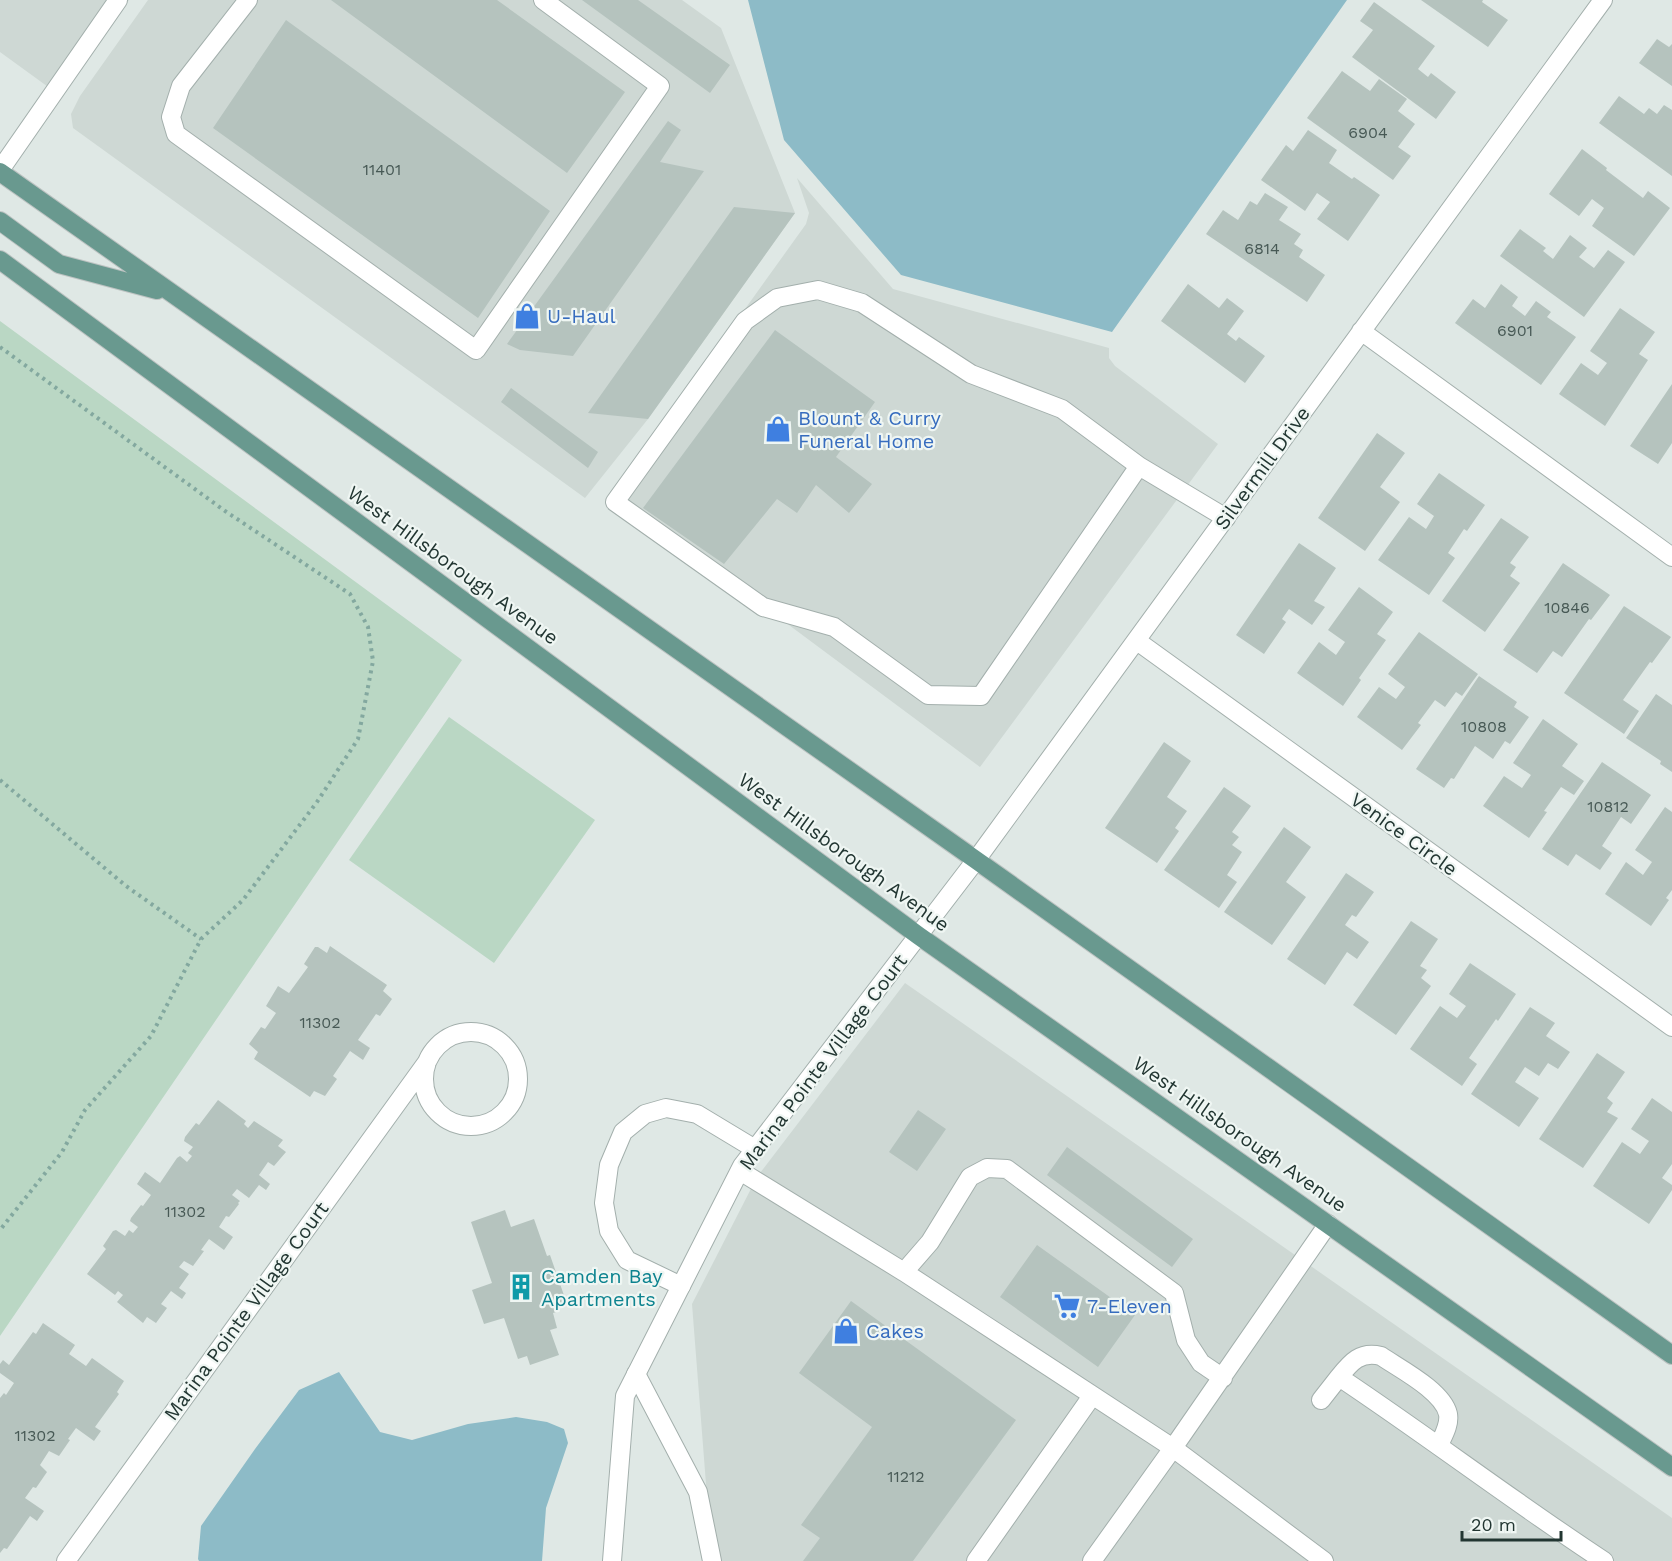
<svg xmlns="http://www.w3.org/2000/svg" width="1672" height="1561" viewBox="0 0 1672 1561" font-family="'Work Sans',sans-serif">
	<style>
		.built { fill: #ced8d4 }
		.green { fill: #bad7c4 }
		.water { fill: #8dbbc7 }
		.building { fill: #b5c3be }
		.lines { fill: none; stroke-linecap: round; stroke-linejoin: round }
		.service-casing { stroke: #a3afac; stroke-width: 20 }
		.minor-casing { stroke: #a3afac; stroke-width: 20 }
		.primary-casing { stroke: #bdc3c2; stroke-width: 20 }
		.path { stroke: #83a89f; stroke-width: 4; stroke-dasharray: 3 4.5; stroke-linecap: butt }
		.service { stroke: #fff; stroke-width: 18 }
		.minor { stroke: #fff; stroke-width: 18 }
		.primary { stroke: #69998f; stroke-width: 18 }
		.labels { text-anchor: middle; stroke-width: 4.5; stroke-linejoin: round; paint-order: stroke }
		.number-label { font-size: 16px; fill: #475955 }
		.shop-label { font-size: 20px; fill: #366cbe; stroke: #eff6f3; text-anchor: start }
		.street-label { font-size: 20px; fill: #223632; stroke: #eff6f3 }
		.culture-label { font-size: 20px; fill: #0d838f; stroke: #eff6f3; text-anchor: start }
	</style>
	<rect width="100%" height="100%" fill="#dfe8e5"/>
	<path class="built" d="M0 0H129L68 85 62 97 0 52Z
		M148 0H682L721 28 795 213 648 419 585 498 73 128 71 114 80 96Z
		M797 178 893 289 1109 348V358L1115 366 1218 444 980 767 610 492 659 429 806 224 809 213Z
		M905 983 1672 1518V1561H712L692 1304 757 1177Z"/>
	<path class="green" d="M0 321 462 660 0 1336Z
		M449 717 595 820 494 963 349 860Z"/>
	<path class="water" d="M748 0H1347L1112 332 901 275 784 140Z
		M339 1372 380 1432 412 1440 468 1424 516 1417 547 1422 564 1429 568 1443 546 1508 542 1561H199L198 1559 201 1526 255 1449 299 1390Z"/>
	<path class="building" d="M331 0H497L625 92 567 173Z
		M582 0H638L730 65 710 93Z
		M1421 0H1483L1482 2 1508 20 1488 47Z
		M1374 2 1435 46 1418 69 1428 77 1431 73 1456 92 1436 119 1352 57 1373 30 1360 21Z
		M286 20 550 211 478 318 213 128Z
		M1657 39 1669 47 1672 44V86L1639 63Z
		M1342 71 1370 91 1379 79 1407 99 1398 111 1415 124 1398 147 1411 156 1393 180 1307 118Z
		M1619 96 1644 114 1649 108 1657 114 1664 105 1672 110V176L1599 123Z
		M668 121 681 130 660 162 704 171 573 356 520 350 507 344Z
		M1308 130 1337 150 1329 163 1352 179 1354 177 1380 195 1348 241 1317 219 1330 202 1317 193 1305 211 1261 180 1286 145 1293 151Z
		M1582 149 1607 168 1606 170 1643 198 1648 191 1670 208 1634 256 1592 226 1604 208 1592 199 1579 216 1549 194Z
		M1265 193 1288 207 1279 220 1301 234 1294 244 1303 250 1299 257 1325 275 1307 302 1206 234 1223 210 1238 220 1250 201 1257 205Z
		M734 207 795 213 648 419 588 413Z
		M1520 229 1546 248 1543 251 1553 259 1570 235 1587 248 1579 257 1594 268 1608 250 1625 262 1584 317 1500 256Z
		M1188 284 1219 308 1227 298 1244 311 1227 334 1236 341 1239 337 1265 356 1245 383 1161 321Z
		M1501 284 1518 297 1512 306 1525 316 1536 301 1551 312 1547 317 1576 337 1541 385 1455 323 1473 299 1485 308Z
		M1620 308 1655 332 1639 354 1648 360 1605 426 1559 394 1581 363 1598 375 1607 363 1590 351Z
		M775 330 875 402 836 457 872 484 849 513 816 485 797 513 777 499 724 564 643 508Z
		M1672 384V443L1658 464 1630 446Z
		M511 388 598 452 588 468 501 402Z
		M1377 433 1405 453 1380 487 1400 502 1365 551 1318 518Z
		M1439 473 1485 505 1467 531 1464 529 1448 553 1455 558 1429 595 1378 560 1409 517 1426 529 1434 516 1417 504Z
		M1501 518 1529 537 1510 563 1516 567 1510 576 1520 583 1485 632 1442 601Z
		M1299 543 1336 568 1314 601 1325 607 1312 625 1289 609 1282 619 1286 622 1264 654 1236 635Z
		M1563 563 1610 595 1591 620 1589 619 1562 657 1553 651 1537 673 1503 650Z
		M1359 587 1393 612 1377 634 1386 640 1359 678 1361 680 1343 706 1297 673 1319 642 1336 655 1345 642 1328 630Z
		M1624 606 1671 637 1652 663 1650 662 1623 700 1639 711 1624 734 1564 693Z
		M1419 632 1478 674 1462 696 1456 692 1445 707 1435 700 1418 723 1421 725 1402 750 1357 717 1379 687 1396 699 1405 687 1388 674Z
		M1479 676 1517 702 1514 707 1529 717 1510 744 1505 741 1493 759 1475 746 1454 779 1451 778 1444 788 1416 769Z
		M1656 694 1672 705V772L1660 764 1661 761 1626 738Z
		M1543 719 1578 744 1562 766 1584 781 1574 795 1561 787 1544 811 1547 812 1529 838 1483 806 1504 776 1522 788 1531 775 1513 763Z
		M1164 742 1191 761 1167 797 1187 811 1175 828 1179 831 1157 863 1105 828Z
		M1602 762 1651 795 1631 824 1621 817 1602 846 1612 853 1600 870 1576 854 1568 866 1542 849Z
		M1224 787 1251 806 1232 832 1239 837 1232 845 1242 852 1227 875 1237 882 1219 908 1164 870Z
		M1665 807 1672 812V890L1666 898 1669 900 1651 926 1605 894 1626 862 1643 875 1652 862 1635 850Z
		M1284 827 1311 847 1286 882 1306 897 1272 945 1224 912Z
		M1346 873 1374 892 1356 917 1352 915 1345 925 1369 942 1357 959 1347 952 1325 985 1287 959Z
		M1411 921 1438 939 1420 966 1427 970 1421 978 1431 986 1396 1035 1353 1005Z
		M330 946 387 985 383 991 392 999 380 1016 376 1014 358 1040 370 1048 363 1060 350 1051 333 1076 337 1079 325 1096 314 1091 310 1097 254 1059 258 1052 249 1044 261 1027 265 1029 276 1013 266 1006 278 986 289 993 308 967 304 964 315 947H318L327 953Z
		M1470 963 1516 994 1498 1021 1496 1019 1469 1058 1477 1064 1462 1086 1410 1049 1440 1006 1457 1018 1466 1006 1449 994Z
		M1530 1007 1555 1023 1546 1036 1570 1052 1558 1069 1548 1063 1539 1076 1525 1067 1515 1082 1539 1098 1519 1127 1471 1094Z
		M1597 1053 1625 1072 1607 1098 1613 1103 1607 1112 1618 1118 1583 1168 1539 1139Z
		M1652 1098 1672 1112V1164L1662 1178 1672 1185V1190L1649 1224 1593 1186 1622 1142 1640 1154 1649 1141 1631 1129Z
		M218 1100 246 1121 244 1124 248 1128 254 1121 283 1140 278 1146 286 1152 274 1166 268 1162 259 1175 270 1184 266 1190 259 1185 249 1198 237 1189 232 1195 240 1201 238 1203 239 1204 229 1217 226 1216 219 1227 233 1237 224 1250 209 1239 201 1250 204 1251 193 1266 184 1261 179 1267 189 1274 179 1288 186 1293 182 1299 171 1291 161 1304 167 1308 156 1323 147 1317 143 1323 117 1302 123 1295 118 1291 115 1295 87 1274 106 1249 103 1246 113 1231 116 1230 125 1236 129 1230 133 1233 138 1227 130 1221 131 1218 141 1205 143 1206 151 1195 137 1184 145 1172 160 1183 177 1158 180 1156 187 1162 192 1156 188 1153 193 1147 184 1141 185 1137 196 1123 199 1125Z
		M918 1110 946 1129 917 1171 889 1152Z
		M1067 1147 1193 1239 1172 1267 1047 1175Z
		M505 1210 511 1227 534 1219 547 1256 550 1255 567 1304 558 1307 559 1311 553 1313 557 1328 550 1330 559 1355 530 1365 527 1356 518 1359 504 1318 484 1324 472 1290 492 1283 471 1222Z
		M1037 1245 1135 1315 1098 1367 1000 1297Z
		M851 1301 1016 1420 913 1561H803L820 1538 801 1525 872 1427 799 1373Z
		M43 1323 75 1345 69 1354 86 1366 92 1358 124 1381 117 1392 119 1394 95 1427 101 1431 94 1441 76 1428 68 1439 70 1440 59 1456 49 1451 40 1465 47 1472 36 1488 33 1487 25 1498 44 1511 37 1521 30 1516 7 1549 4 1548 0 1553V1398L4 1393 6 1395 14 1383 0 1373V1364L3 1360 9 1365 33 1332 36 1334Z"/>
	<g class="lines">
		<g class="service-casing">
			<path id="service" d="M248 0 181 86 171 117 176 134 476 350 660 86 543 0
				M0 170 118 0
				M1139 466 981 696 928 695 834 627 763 607 615 502 745 321 777 298 818 290 862 303 971 374 1062 409 1139 466 1226 518
				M740 1171 904 1272 1173 1448 1328 1224
				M904 1272 930 1242 970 1177 987 1168 1007 1169 1174 1293 1186 1340 1201 1363 1223 1378
				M681 1286 627 1260 609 1231 604 1203 609 1165 623 1132 645 1114 666 1108 697 1114 755 1149
				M636 1374 698 1492 712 1561
				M1339 1377C1351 1362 1360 1351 1381 1356 1400 1369 1443 1391 1448 1414 1450 1425 1443 1436 1439 1445
				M1321 1400 1339 1377C1429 1437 1514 1502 1604 1561
				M976 1561 1092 1396
				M1092 1561 1173 1448 1324 1561"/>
		</g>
		<g class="minor-casing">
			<path id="minor" d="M1361 331 1672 557
				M1137 641 1672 1027
				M424 1079a47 47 0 1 1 94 0a47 47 0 1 1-94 0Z
				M66 1561 427 1062
				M612 1561 625 1396 742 1166 976 860 1603 0"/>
		</g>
		<g class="primary-casing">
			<path id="primary" d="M0 172 976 860 1672 1355
				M0 221 59 264 157 290
				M0 260 919 936 1672 1467"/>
		</g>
		<path class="path" d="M0 347 225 511 350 594 368 627 373 661 358 739 317 802 243 900 201 939 151 1036 85 1110 62 1152 0 1230
			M0 780 126 886 201 939"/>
		<use href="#service" class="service"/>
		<use href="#minor" class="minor"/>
		<use href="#primary" class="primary"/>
	</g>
	<defs>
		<g id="shop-bare" transform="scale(2.07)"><path d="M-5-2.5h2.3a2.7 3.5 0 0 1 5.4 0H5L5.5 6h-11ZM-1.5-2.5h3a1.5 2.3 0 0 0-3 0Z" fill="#3f7fe0" stroke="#eff6f3" stroke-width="2.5" paint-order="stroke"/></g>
		<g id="building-bare" transform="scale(2.07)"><path d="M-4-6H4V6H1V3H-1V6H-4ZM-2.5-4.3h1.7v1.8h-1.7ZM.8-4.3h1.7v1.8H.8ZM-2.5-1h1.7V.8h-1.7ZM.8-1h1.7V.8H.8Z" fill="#0f9aa8" stroke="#eff6f3" stroke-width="2.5" paint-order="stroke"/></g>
		<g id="supermarket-bare" transform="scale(2.07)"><path d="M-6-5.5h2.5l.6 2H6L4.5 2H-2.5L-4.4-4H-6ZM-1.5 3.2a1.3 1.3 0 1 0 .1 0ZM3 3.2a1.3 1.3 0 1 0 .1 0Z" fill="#3f7fe0" stroke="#eff6f3" stroke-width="2.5" paint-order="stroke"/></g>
	</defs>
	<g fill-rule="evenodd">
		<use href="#shop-bare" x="527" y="316"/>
		<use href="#shop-bare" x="778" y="429"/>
		<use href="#building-bare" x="521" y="1287"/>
		<use href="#supermarket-bare" x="1067" y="1306"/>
		<use href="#shop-bare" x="846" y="1331"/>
	</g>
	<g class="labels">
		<g class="number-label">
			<text x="1368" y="138">6904</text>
			<text x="382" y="175">11401</text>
			<text x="1262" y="254">6814</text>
			<text x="1515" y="336">6901</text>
			<text x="1567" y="613">10846</text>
			<text x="1484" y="732">10808</text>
			<text x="1608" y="812">10812</text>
			<text x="320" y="1028">11302</text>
			<text x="185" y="1217">11302</text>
			<text x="35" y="1441">11302</text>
			<text x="906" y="1482">11212</text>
		</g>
		<g class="shop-label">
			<text x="547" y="323">U-Haul</text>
			<text x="798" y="425">Blount &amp; Curry<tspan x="798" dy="23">Funeral Home</tspan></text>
			<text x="1087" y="1313">7-Eleven</text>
			<text x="866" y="1338">Cakes</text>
		</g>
		<g class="street-label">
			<text transform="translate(1262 468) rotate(-54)" y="7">Silvermill Drive</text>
			<text transform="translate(453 565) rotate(36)" y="7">West Hillsborough Avenue</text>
			<text transform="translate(1404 834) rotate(36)" y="7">Venice Circle</text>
			<text transform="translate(844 852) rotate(36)" y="7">West Hillsborough Avenue</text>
			<text transform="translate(823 1062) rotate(-53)" y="7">Marina Pointe Village Court</text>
			<text transform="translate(1240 1134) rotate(35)" y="7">West Hillsborough Avenue</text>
			<text transform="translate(246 1311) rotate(-54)" y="7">Marina Pointe Village Court</text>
		</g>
		<g class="culture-label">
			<text x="541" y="1283">Camden Bay<tspan x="541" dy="23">Apartments</tspan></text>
		</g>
	</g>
	<path d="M1462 1531v9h99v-9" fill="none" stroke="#223632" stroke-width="3"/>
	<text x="1471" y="1531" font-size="18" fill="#223632" stroke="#eff6f3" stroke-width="4.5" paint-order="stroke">20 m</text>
</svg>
